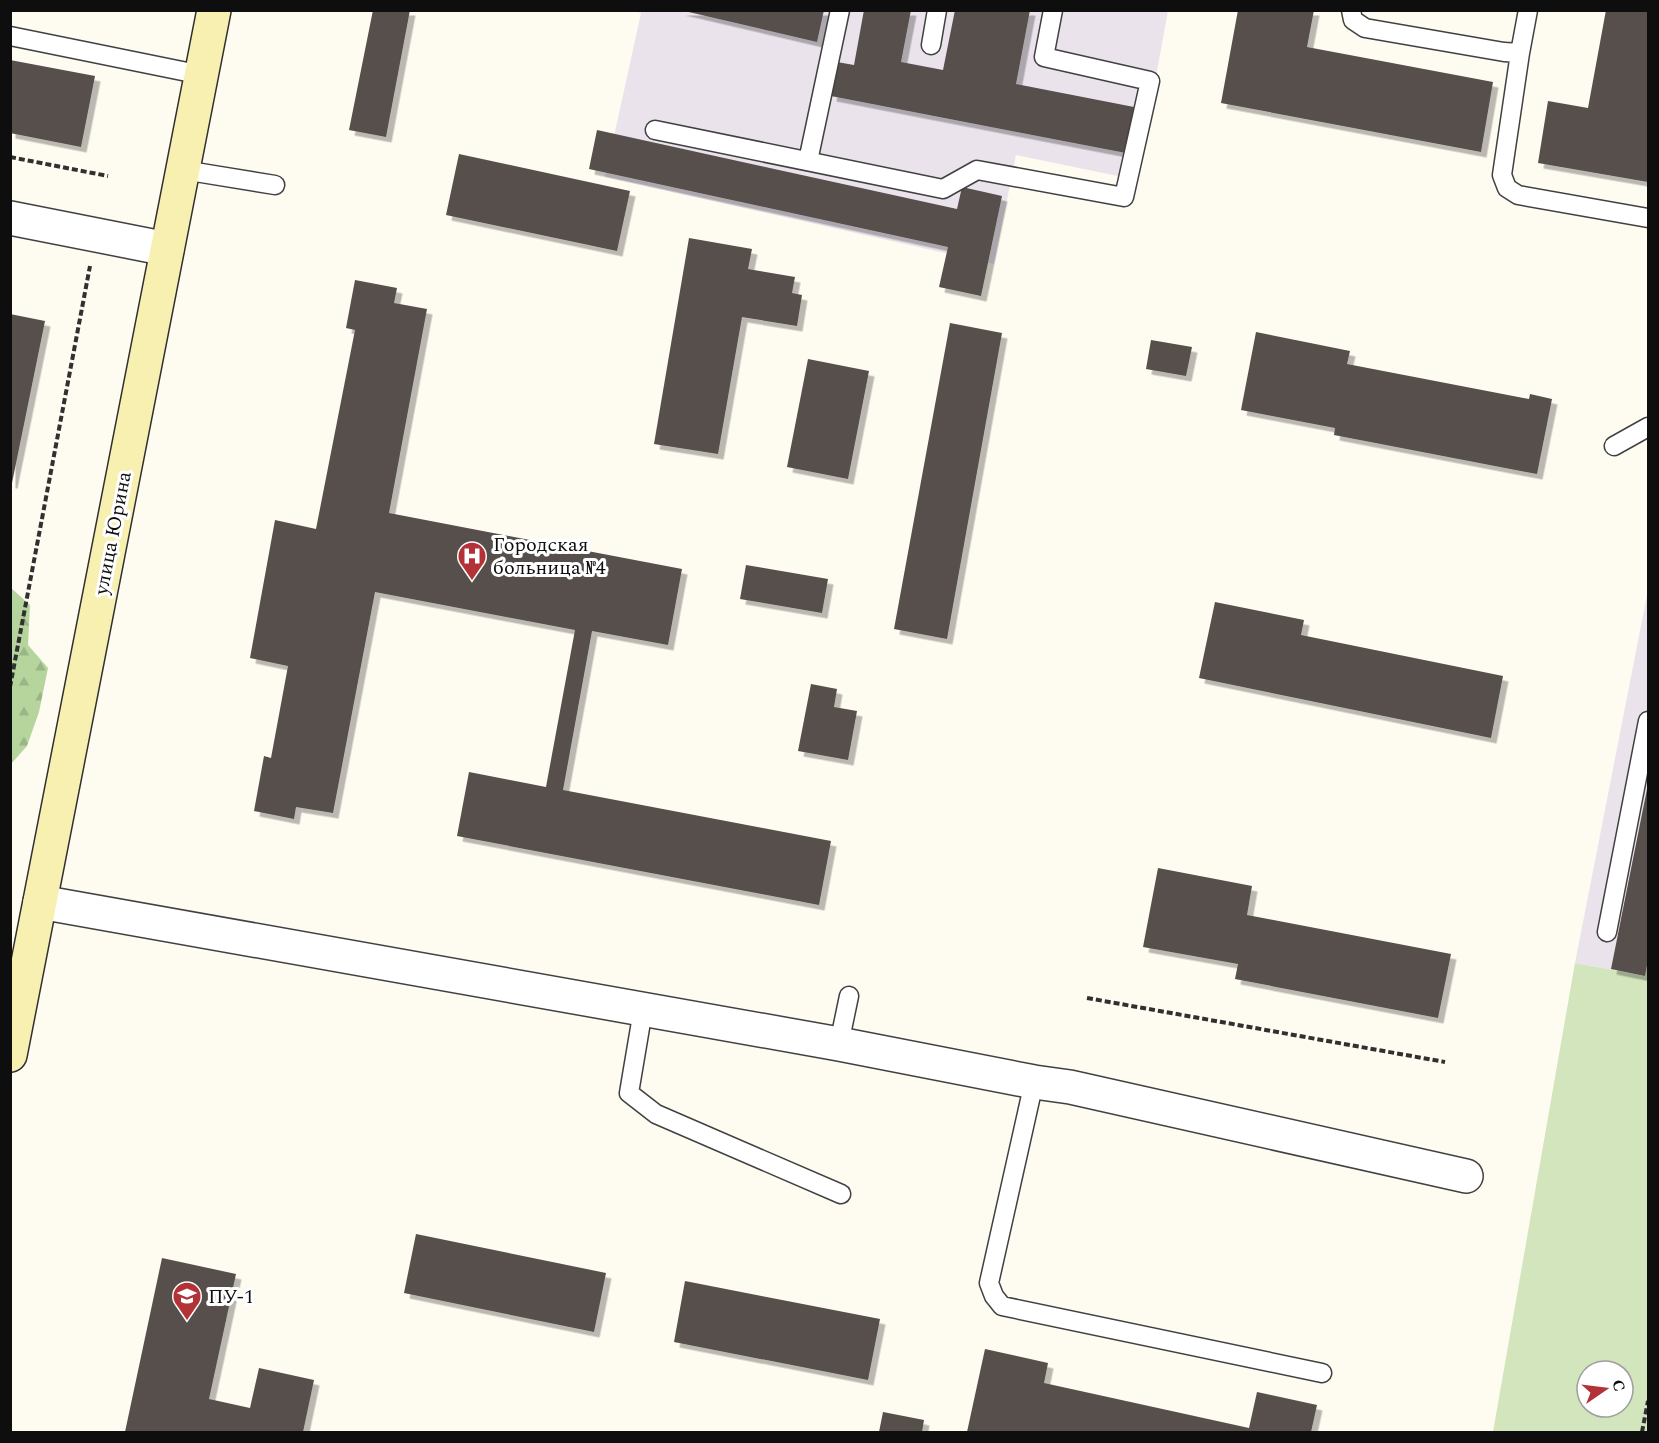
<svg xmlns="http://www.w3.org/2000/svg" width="1659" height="1443" viewBox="0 0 1659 1443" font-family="Spectral,serif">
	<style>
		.industrial { fill: #ebe3ec }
		.forest { fill: url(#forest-firs) }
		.park { fill: #d2e5bd; fill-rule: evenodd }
		.building { fill: #564f4b; filter: url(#shadow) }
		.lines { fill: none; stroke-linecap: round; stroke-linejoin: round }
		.service-casing { stroke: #414141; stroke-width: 21 }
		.minor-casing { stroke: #414141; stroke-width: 36 }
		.tertiary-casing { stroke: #414141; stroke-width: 36 }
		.secondary-casing { stroke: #303030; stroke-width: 36 }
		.path { stroke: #303030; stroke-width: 4; stroke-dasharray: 6 3; stroke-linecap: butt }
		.service { stroke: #fff; stroke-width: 18 }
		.minor { stroke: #fff; stroke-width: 33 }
		.tertiary { stroke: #fff; stroke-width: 33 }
		.secondary { stroke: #f8f0b1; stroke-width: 33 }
		.labels { text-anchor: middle; stroke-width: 6; stroke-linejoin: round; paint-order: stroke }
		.street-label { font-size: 20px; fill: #0e0e0e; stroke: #fff }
		.poi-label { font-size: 20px; fill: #0e0e0e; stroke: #fff; text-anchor: start }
	</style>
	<defs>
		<pattern id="forest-firs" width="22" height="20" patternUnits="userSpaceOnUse" patternTransform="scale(1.5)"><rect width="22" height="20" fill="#b6d59d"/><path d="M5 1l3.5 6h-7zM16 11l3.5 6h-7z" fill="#9bb686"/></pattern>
		<filter id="shadow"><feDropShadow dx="5.5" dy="5.5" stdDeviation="0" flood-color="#0004"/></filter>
	</defs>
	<rect width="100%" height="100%" fill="#fefbf0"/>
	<path class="industrial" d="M633 11H1168L1137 180 1016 155 994 264 605 177 641 13Z
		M1648 590V960L1645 976 1575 963Z"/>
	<path class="forest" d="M11 588 30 605 28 645 48 668 39 712 27 746 11 764Z"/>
	<path class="park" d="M1648 960V1432H1493L1575 963 1645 976ZM1587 1371H1623V1407H1587Z"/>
	<path class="building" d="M373 10H410L386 137 349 130Z
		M680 10H824L817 42Z
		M864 10H911L901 62 943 70 955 10H1030L1016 84 1134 107 1126 153 831 96 837 62 854 65Z
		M1238 10H1314L1307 47 1493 82 1481 152 1221 103Z
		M1606 10H1648V182L1538 163 1548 101 1588 108Z
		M10 60 95 76 81 147 10 133Z
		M597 130 957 209 962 187 1002 196 981 296 939 287 948 247 589 169Z
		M459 154 630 191 617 251 446 215Z
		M689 238 752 249 748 269 795 277 792 293 802 295 797 326 742 317 718 454 654 444Z
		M355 280 397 288 394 303 427 309 389 513 682 569 668 645 592 631 563 790 831 841 819 905 457 836 469 772 546 787 575 630 375 592 333 813 296 807 294 819 254 811 264 756 271 758 288 666 250 658 275 520 316 529 355 330 346 328Z
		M10 314 45 321 12 483H10Z
		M950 323 1002 333 947 639 894 629Z
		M1256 332 1350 351 1347 364 1529 399 1530 394 1552 399 1537 474 1334 435 1335 428 1241 410Z
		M1151 340 1192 347 1186 376 1146 369Z
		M808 359 869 371 848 479 787 467Z
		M746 565 828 579 822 613 740 599Z
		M1215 602 1304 620 1301 635 1503 676 1491 738 1199 678Z
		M811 684 837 689 834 707 857 711 848 760 798 751Z
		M1647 789 1648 960 1645 976 1611 969Z
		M1158 868 1252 886 1247 915 1451 954 1438 1018 1235 979 1238 964 1143 947Z
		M416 1234 606 1273 594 1332 404 1293Z
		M162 1258 236 1274 209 1399 250 1408 259 1368 314 1380 303 1432H125Z
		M685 1281 880 1319 868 1380 674 1342Z
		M985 1349 1048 1363 1044 1383 1249 1428 1257 1392 1317 1405 1311 1432H967Z
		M883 1412 924 1420 922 1432H879Z"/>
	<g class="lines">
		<g class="service-casing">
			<path id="service" d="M1351 10 1353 20 1365 28 1504 52 1520 53
				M1528 10 1520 53 1502 175 1507 188 1518 195 1648 218
				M10 36 202 75
				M931 45 937 10
				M655 130 943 189 977 170 1124 197 1150 81 1044 57 1053 10
				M808 161 840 10
				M183 170 275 185
				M1614 446 1648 427
				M1607 932 1648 721
				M643 1010 629 1093 656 1114 841 1194
				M839 1044 849 996
				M1034 1082 989 1283 994 1296 1002 1306 1322 1373"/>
		</g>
		<g class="minor-casing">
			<path id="minor" d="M40 902 839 1044 1034 1082 1070 1087 1466 1176"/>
		</g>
		<g class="tertiary-casing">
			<path id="tertiary" d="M10 218 167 249"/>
		</g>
		<g class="secondary-casing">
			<path id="secondary" d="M10 1055 214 10"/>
		</g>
		<path class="path" d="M10 157 108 176
			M10 687 90 266
			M1087 998 1445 1062
			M1642 1432 1648 1401"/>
		<use href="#service" class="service"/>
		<use href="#minor" class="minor"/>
		<use href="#tertiary" class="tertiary"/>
		<use href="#secondary" class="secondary"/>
	</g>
	<defs>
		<g id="hospital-pin" transform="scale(1.5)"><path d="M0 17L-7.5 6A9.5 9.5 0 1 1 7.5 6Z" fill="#b23237" stroke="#fff"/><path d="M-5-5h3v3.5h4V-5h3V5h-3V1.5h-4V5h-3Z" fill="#fff"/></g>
		<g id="university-pin" transform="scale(1.5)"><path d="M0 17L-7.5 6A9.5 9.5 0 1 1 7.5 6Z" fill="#b23237" stroke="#fff"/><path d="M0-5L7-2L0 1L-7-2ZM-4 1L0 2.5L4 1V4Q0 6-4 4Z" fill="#fff"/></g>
	</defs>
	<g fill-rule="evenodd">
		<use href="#hospital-pin" x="472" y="556"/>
		<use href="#university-pin" x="187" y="1296"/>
	</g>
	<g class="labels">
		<g class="street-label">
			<text transform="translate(112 533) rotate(-79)" y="7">улица Юрина</text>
		</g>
		<g class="poi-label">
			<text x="493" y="551">Городская<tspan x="493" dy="23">больница №4</tspan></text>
			<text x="208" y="1303">ПУ-1</text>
		</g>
	</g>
	<rect width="1659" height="1443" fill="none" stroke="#0e0e0e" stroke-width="24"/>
	<g transform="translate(1605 1389) rotate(76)"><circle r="28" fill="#ffffff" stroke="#9f9f9f" stroke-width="1.5"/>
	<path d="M0-4.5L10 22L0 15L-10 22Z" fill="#b23237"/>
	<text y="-9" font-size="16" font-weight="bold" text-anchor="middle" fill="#0e0e0e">С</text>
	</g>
</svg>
